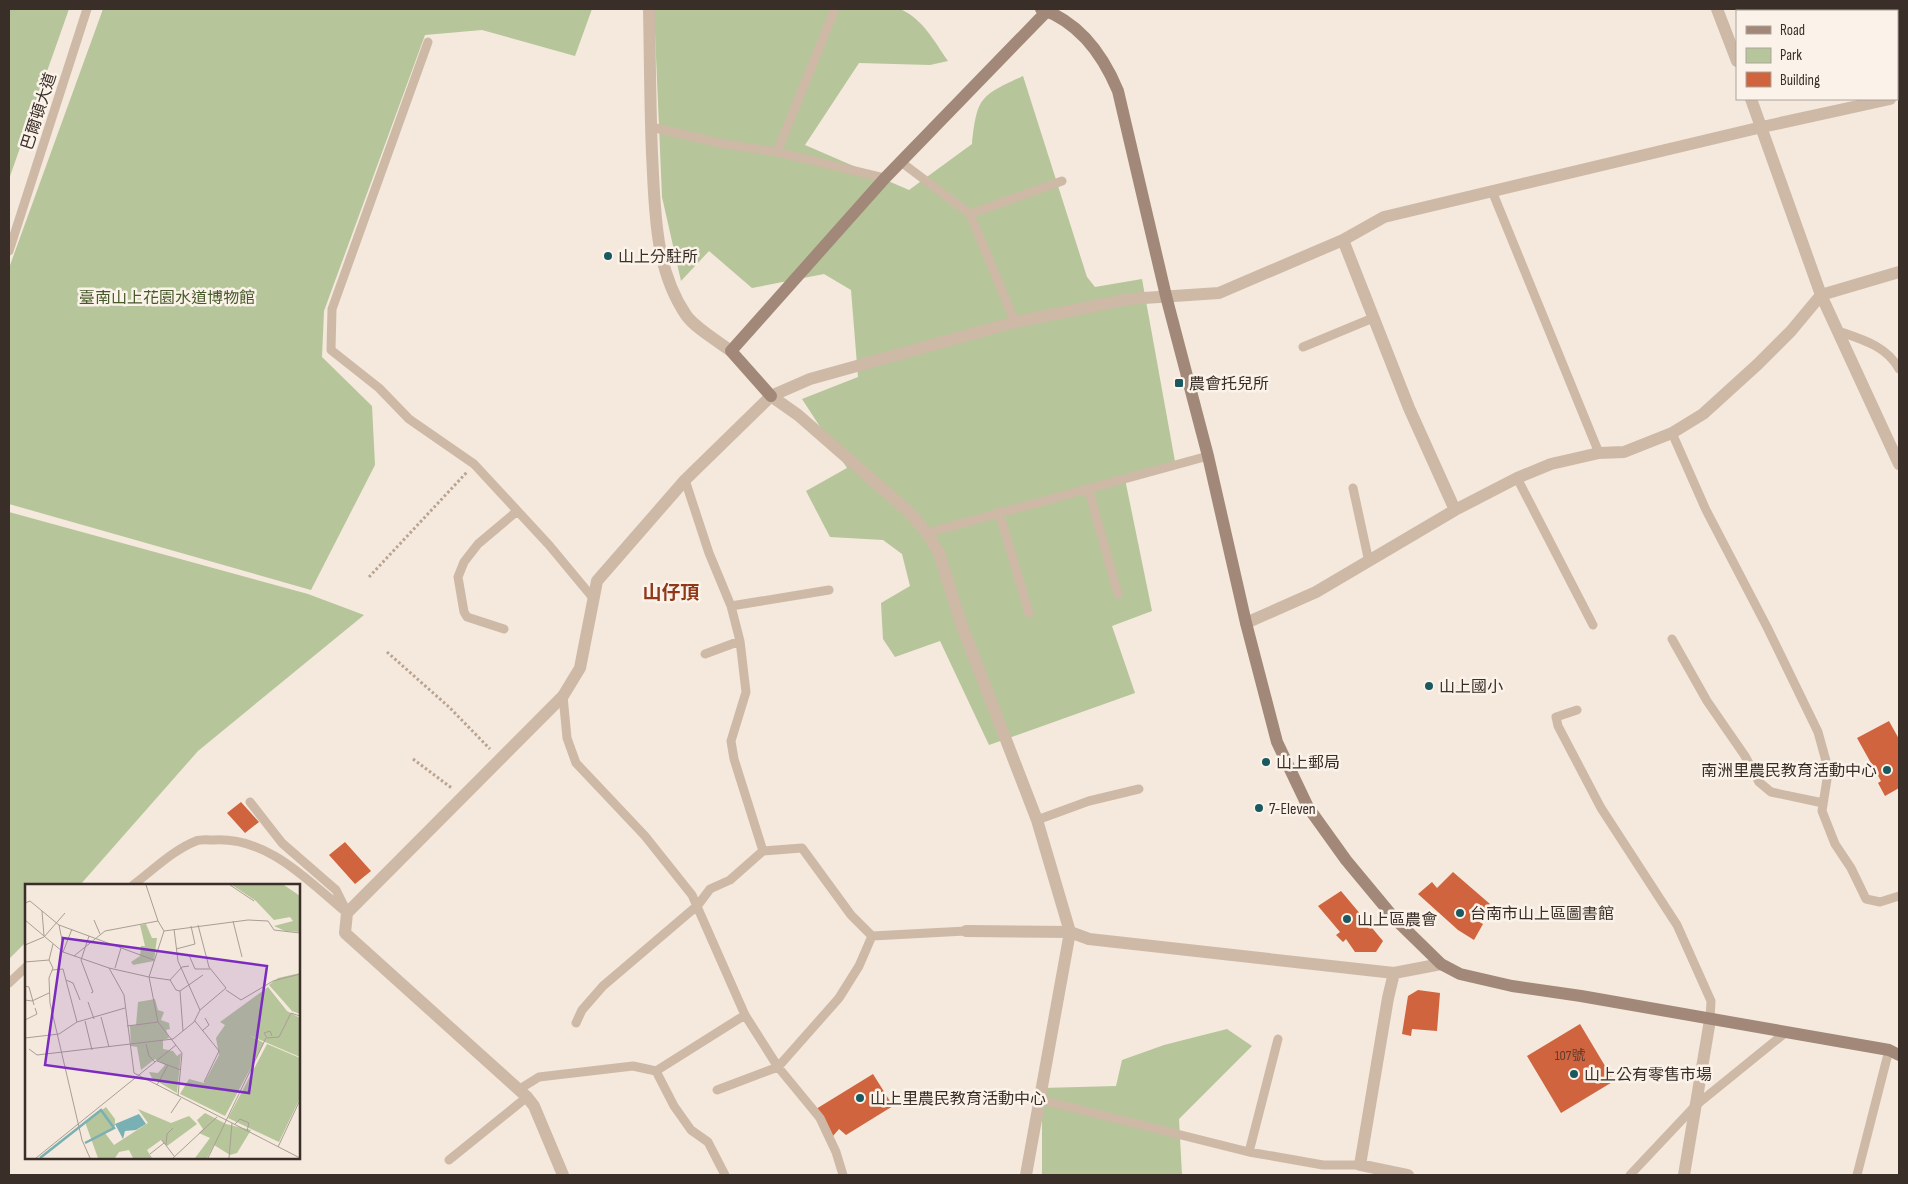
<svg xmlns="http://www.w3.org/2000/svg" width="1908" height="1184" viewBox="0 0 1908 1184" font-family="'Sofia Sans Condensed','Noto Sans TC',sans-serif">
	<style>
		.green { fill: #b6c59a }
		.building { fill: #d0643e }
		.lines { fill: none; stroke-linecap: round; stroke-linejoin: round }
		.path { stroke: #baa391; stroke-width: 3; stroke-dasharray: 2.5 2.5; stroke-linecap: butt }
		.lane { stroke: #ceb9a7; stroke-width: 9 }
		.street { stroke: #ceb9a7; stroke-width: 12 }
		.secondary { stroke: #a28878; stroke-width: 12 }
		.poi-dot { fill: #19595f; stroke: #fbf3e9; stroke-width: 2 }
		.labels { text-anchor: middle; stroke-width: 5; stroke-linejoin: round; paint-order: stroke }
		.number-label { font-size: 14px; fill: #5f3c2e }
		.street-label { font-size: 16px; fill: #392e28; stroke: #fbf3e9 }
		.poi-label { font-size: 16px; fill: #392e28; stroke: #fbf3e9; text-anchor: start }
		.park-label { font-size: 16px; fill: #475a29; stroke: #fbf3e9 }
		.quarter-label { font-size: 19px; font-weight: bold; fill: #90381a; stroke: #fbf3e9 }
		.inset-river { fill: none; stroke: #78b0b4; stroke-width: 2.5 }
		.inset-road { fill: none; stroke: #a99e94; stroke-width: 1 }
		.view { fill: #7b2cbf; fill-opacity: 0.15; stroke: #7b2cbf; stroke-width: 2.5 }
		.inset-edge { fill: none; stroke: #392e28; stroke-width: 2.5 }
	</style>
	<rect width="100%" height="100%" fill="#f4e9dc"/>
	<path class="green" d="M9 9H69L9 179Z
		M103 9H592L575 56 482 30 425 35 324 311 322 357 372 406 375 465 311 590 9 504V268Z
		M654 9H900C923 19 934 41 948 61L930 65 859 63 805 145 909 190 972 144C977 96 981 96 1023 76L1087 277 1095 287 1142 279 1176 467 1125 479 1152 611 1112 626 1135 693 989 745 940 641 895 657 883 639 881 603 910 586 902 554 883 540 830 537 806 491 847 468 802 399 858 377 851 290 824 274 752 288 709 251 681 281 662 197Z
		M9 512 308 594 364 615 198 751 80 885H26V942L9 959Z
		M1227 1029 1252 1046 1179 1119 1182 1175H1042V1088L1116 1086 1122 1060 1164 1045Z"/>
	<path class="building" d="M1889 721 1899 739V788L1885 796 1878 783 1881 781 1857 738Z
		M241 802 259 822 245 833 227 813Z
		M345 842 371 871 355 884 329 855Z
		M1453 872 1490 904 1476 920 1483 924 1474 940 1458 930 1418 894 1432 882 1437 888Z
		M1341 891 1383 941 1376 952H1355L1346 939 1343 942 1336 935 1340 932 1318 906Z
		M1418 990 1440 993 1437 1031 1412 1029 1411 1036 1402 1034 1408 996Z
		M1580 1024 1614 1081 1561 1113 1527 1056Z
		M873 1074 893 1106 846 1135 839 1129 833 1136 816 1109Z"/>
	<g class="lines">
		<path class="path" d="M369 577 467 472
			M387 652 449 707 490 749
			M413 759 453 789"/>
		<path class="lane" d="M428 42 332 309 331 350 379 388 409 419 474 464 549 545 593 598
			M651 127 724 144 777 152 885 178
			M777 152 835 9
			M901 162 970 214 1015 322
			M1492 191 1599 453
			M970 214 1062 181
			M9 251 87 9
			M1838 331C1861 339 1887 346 1899 369
			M1303 347 1373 318
			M1672 433 1706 510 1767 627 1818 732 1826 761 1827 779 1822 811 1835 844 1851 868 1866 899 1880 902 1899 896
			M1517 478 1593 625
			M685 480 709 553 731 606 740 641 746 692 731 741 734 759 763 851
			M1088 488 1118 594
			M1353 488 1369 562
			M999 512 1029 613
			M927 533 1208 456
			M731 606 829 590
			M504 629 467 617 464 612 458 577 464 562 478 544 516 512
			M1672 639 1707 701 1745 756 1759 782 1771 792 1823 803
			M705 654 740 641
			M563 696 567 738 576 763 645 836 692 895 745 1015 778 1067 820 1118 836 1152 843 1175
			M1577 710 1556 717 1558 726 1601 808 1677 925 1711 1001 1710 1020
			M250 802 282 843 336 890 345 908
			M1037 820 1089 801 1139 789
			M133 885C152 871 173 850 196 841 201 839 209 840 214 840 269 837 308 881 347 913
			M9 983 26 967
			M576 1023 582 1010 603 986 698 905 710 889 730 880 763 851 802 848 851 915 872 936 966 931
			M656 1071 745 1015
			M518 1090 539 1077 633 1066 656 1071 674 1106 691 1130 708 1142 725 1175
			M717 1090 778 1067 839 998 859 966 872 936
			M1041 1100 1249 1152 1323 1165H1360
			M1249 1152 1278 1039
			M449 1160 527 1097
			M1630 1175 1695 1106 1785 1033
			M1857 1175 1889 1050"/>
		<path class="street" d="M649 9C650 57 650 105 652 154 655 208 654 268 686 315 695 328 719 342 731 351
			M1717 9 1737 61
			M1751 99 1821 295 1899 464
			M1343 240 1409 408 1455 510
			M771 396 798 415 908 511 927 533 939 553 962 626 1037 820 1070 932 1089 939 1394 973 1441 964
			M1246 623 1316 592 1455 510 1517 478 1551 464 1599 453 1624 452 1672 433 1703 414 1758 364 1791 331 1821 295 1899 272
			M966 931 1070 932 1026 1175
			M1394 973 1388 998 1360 1165 1408 1175
			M563 1175 534 1106 527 1097 345 933 347 913 563 696 580 668 597 581 685 480 771 396 810 379 1015 322 1129 299 1219 293 1343 240 1384 217 1762 127 1890 99
			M1684 1175 1710 1020"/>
		<path class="secondary" d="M1041 9C1079 22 1103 55 1118 91L1166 296 1208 456 1246 623 1277 742 1308 807 1346 860 1395 919 1441 964 1460 974 1512 986 1581 996 1889 1050 1899 1055
			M771 396 731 351 885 178 1049 9"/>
	</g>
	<g class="poi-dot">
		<circle cx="608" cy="256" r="5"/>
		<rect x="1174" y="378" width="10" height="10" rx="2.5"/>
		<circle cx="1429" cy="686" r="5"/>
		<circle cx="1266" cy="762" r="5"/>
		<circle cx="1887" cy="770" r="5"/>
		<circle cx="1259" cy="808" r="5"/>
		<circle cx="1460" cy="913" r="5"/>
		<circle cx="1347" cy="919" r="5"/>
		<circle cx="1574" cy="1074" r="5"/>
		<circle cx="860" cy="1098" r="5"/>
	</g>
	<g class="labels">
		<g class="number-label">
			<text x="1570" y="1060">107號</text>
		</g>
		<g class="street-label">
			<text transform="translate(38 111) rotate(-72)" y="6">巴爾頓大道</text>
		</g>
		<g class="poi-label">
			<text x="618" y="262">山上分駐所</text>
			<text x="1189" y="389">農會托兒所</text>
			<text x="1439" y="692">山上國小</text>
			<text x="1276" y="768">山上郵局</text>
			<text x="1877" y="776" text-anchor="end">南洲里農民教育活動中心</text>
			<text x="1269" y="814">7-Eleven</text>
			<text x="1470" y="919">台南市山上區圖書館</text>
			<text x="1357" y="925">山上區農會</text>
			<text x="1584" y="1080">山上公有零售市場</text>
			<text x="870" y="1104">山上里農民教育活動中心</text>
		</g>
		<g class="park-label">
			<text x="167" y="303">臺南山上花園水道博物館</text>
		</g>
		<g class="quarter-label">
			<text x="671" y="599">山仔頂</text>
		</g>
	</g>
	<g transform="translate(25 884)">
		<rect width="275" height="275" fill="#f4e9dc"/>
		<path d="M207 1H259L275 12V48L260 47 249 42 268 37 265 33 249 36 231 17ZM121 40 127 54H132L129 77 108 81 106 78 115 72 116 62H120L115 41ZM275 89V130L267 127 244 101 253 94ZM243 103 262 127 275 134V173L224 151 239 159 200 232 155 210 164 195 179 199 194 171 191 154 200 141 195 138ZM130 115 133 126 139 128 136 136 144 139 145 145 141 146 144 154 138 156V165L148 167 152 172 156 169 152 209 127 194 124 188 133 189 140 181 130 175 116 186 112 163 106 162 105 142 111 141 113 118ZM242 160 275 174V214L254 258 203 234ZM81 223 90 235V242L80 249 89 261 123 239 113 225 146 239 164 232 172 240 142 262 136 256 122 266 127 274H108L104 266 94 268 90 274H73L60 238ZM180 229 201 240 226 246 212 269 205 271 189 261 182 274H170L185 254 174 249 178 245 172 236Z" fill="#b6c59a"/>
		<path d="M114 230 121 240 111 246 100 247 98 255 90 240Z" fill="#78b0b4"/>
		<path class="inset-river" d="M15 274 76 226 89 244 60 259"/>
		<path class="inset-road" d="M121 1 133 37M205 1 229 17M0 19 5 17 34 41 129 76M17 27 19 52M0 36 38 68 84 84 99 111 109 189 207 239 204 274M69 36 75 50M208 37 217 73M34 41 37 56M149 45 153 77 175 126M139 47 223 36 243 37 249 46 275 49M139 47 124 93 145 96 151 106 155 107 178 91M64 52 56 76 68 108 66 109M28 60 24 76 28 84 24 94 25 119 57 256 65 274M0 61 19 53 40 29M151 65 170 60 166 42M38 68 47 45M164 71 170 85H185M49 72 80 47 133 37 139 47M0 78 24 76M84 84 124 93 133 138 157 169 153 212M90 84 96 64M27 86 38 85 52 138M41 96 48 99 55 116M145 96 157 83 164 82M0 102 4 103 9 121M201 106 216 116 248 97 275 90M155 107 158 147M0 116 7 117 24 109M63 118 69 135M76 133 84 163M0 136 12 130 10 124M60 137 67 166M170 137 194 167 179 198M102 142 133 138M177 147 184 141 180 134M247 152 245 147 239 149 242 154 254 153 266 129 275 132M0 154 34 150 52 138 100 124M121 160 124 172 130 178M4 165 12 171 148 155 169 138 175 126 201 104 184 83 173 41M132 177 156 186M132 201 143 181M146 229 156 214M207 239 275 274M209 241 215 235 224 239 222 247M137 256 149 272M141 261 142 250 148 244M253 263 275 216M125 270 139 259M11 274 151 161M148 274 192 233M183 274 241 154"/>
		<path class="view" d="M38 54 242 82 224 209 20 181Z"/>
		<rect width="275" height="275" class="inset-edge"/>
	</g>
	<rect width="1908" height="1184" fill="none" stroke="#392e28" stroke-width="20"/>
	<rect x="1736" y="10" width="162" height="90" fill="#fbf3e9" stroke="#ada49c"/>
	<rect x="1746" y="26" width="25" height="8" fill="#a28878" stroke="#ada49c"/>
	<text x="1780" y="35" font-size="15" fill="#392e28">Road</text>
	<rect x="1746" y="48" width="25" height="15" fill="#b6c59a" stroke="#ada49c"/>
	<text x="1780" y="60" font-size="15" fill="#392e28">Park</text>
	<rect x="1746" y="72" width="25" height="15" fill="#d0643e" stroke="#ada49c"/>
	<text x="1780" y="85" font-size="15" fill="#392e28">Building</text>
</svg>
